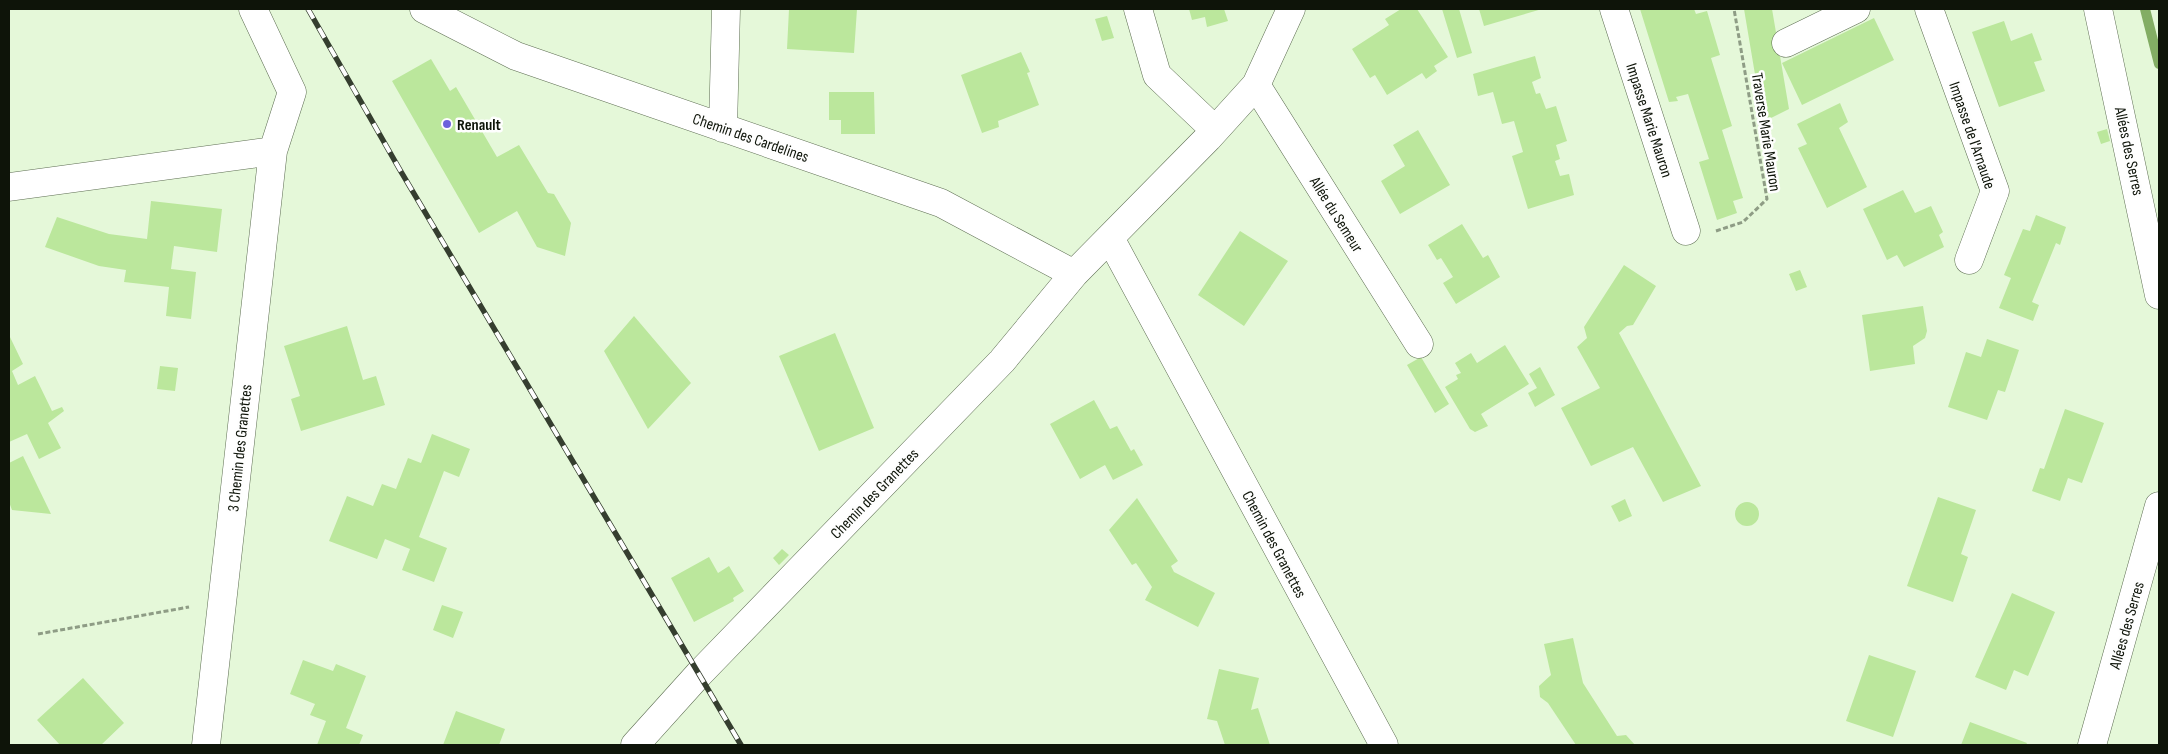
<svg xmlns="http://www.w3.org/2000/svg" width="2168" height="754" viewBox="0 0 2168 754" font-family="'Sofia Sans Condensed',sans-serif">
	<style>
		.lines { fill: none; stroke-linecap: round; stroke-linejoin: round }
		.stream { stroke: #83ad64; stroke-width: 10 }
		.building { fill: #bbe79c }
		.minor-casing { stroke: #5e6e53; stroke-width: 29 }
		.path { stroke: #8e9c85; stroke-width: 3; stroke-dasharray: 5 2.5; stroke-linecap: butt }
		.minor { stroke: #fff; stroke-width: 28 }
		.rail-casing { stroke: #353e2f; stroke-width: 5.5 }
		.rail { stroke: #fefefe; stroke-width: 4; stroke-dasharray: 11; stroke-linecap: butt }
		.poi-dot { fill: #6c62dc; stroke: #fefefe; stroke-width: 2 }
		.labels { text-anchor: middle; stroke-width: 5; stroke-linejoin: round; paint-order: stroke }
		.street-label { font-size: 16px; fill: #0e1409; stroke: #fefefe }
		.poi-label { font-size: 16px; font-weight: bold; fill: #0e1409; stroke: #fefefe; text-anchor: start }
	</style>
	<rect width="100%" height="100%" fill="#e5f8d9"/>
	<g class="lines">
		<path class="stream" d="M2145 9 2159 64"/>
	</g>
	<path class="building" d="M789 9H857L854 53 787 49Z
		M1189 9H1224L1228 21 1207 27 1205 17 1192 20Z
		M1401 9H1417L1448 57 1434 66 1437 71 1426 79 1422 73 1387 95 1375 75 1370 78 1352 49 1389 25 1385 19Z
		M1442 9H1459L1472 53 1457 58Z
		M1479 9H1542L1484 26Z
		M1640 9H1694L1696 14 1707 11 1720 55 1711 58 1732 126 1722 130 1743 198 1733 201 1737 213 1717 220 1699 162 1709 159 1688 94 1676 97 1678 101 1669 102Z
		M1744 9H1772L1789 109 1763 122Z
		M1107 16 1114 38 1102 41 1095 19Z
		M1874 18 1894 60 1802 105 1782 63Z
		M2004 21 2011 41 2032 33 2042 60 2034 62 2045 91 1999 107 1972 32Z
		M1021 52 1030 72 1027 73 1039 105 998 121 999 127 982 133 961 75Z
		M1535 56 1541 78 1532 82 1536 94 1540 93 1546 109 1556 106 1567 141 1556 145 1560 159 1555 161 1560 176 1569 174 1574 195 1528 209 1512 156 1523 152 1514 121 1502 124 1493 92 1478 96 1473 74Z
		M431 59 450 91 456 87 497 157 519 145 548 193 554 194 571 223 565 256 537 247 517 211 479 233 392 81Z
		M829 92H874L875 134H841V120H829Z
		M1840 103 1848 122 1839 128 1867 187 1827 208 1798 148 1807 144 1797 124Z
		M2107 129 2110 141 2101 144 2097 132Z
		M1418 130 1450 185 1400 214 1381 181 1405 166 1393 145Z
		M1903 190 1915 213 1931 206 1943 232 1939 235 1944 247 1904 267 1897 255 1887 260 1863 209Z
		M151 201 222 209 217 252 174 246 171 269 196 272 191 319 166 316 169 287 124 282 126 270 99 266 45 247 57 217 109 234 147 239Z
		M2036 215 2066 227 2060 245 2056 243 2032 302 2039 305 2033 321 1999 308 2011 278 2004 275 2023 229 2030 231Z
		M1462 224 1483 258 1488 255 1500 277 1456 304 1443 283 1453 277 1441 258 1437 260 1428 245Z
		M1240 231 1288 261 1244 326 1198 295Z
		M1624 265 1656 286 1633 325 1627 326 1619 333 1701 486 1663 502 1633 447 1591 466 1561 408 1600 388 1577 347 1587 338 1584 327Z
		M1800 270 1807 287 1796 291 1789 274Z
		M1923 306 1927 331 1925 338 1913 346 1915 364 1870 371 1862 315Z
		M634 316 691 383 648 429 604 351Z
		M347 326 363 380 376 376 385 405 301 431 291 399 300 396 284 346Z
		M835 333 874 428 819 451 779 356Z
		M9 335 23 364 12 371 18 385 35 376 52 411 62 407 64 411 48 423 61 448 39 459 27 434 9 442Z
		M1987 339 2019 350 2005 392 1998 390 1987 420 1948 407 1966 352 1981 357Z
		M1505 345 1529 384 1481 414 1488 426 1475 432 1470 429 1445 387 1458 379 1456 375 1461 373 1455 363 1471 353 1477 363Z
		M1421 357 1449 404 1435 413 1407 365Z
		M160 366 178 368 175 391 157 389Z
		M1540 367 1555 395 1535 407 1528 393 1537 388 1529 374Z
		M1094 400 1110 429 1117 426 1131 451 1134 449 1143 465 1113 480 1105 465 1080 479 1050 424Z
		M2065 409 2104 423 2082 483 2068 478 2060 501 2032 491 2040 468 2044 469Z
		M432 434 470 449 459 477 444 471 419 537 447 548 434 582 402 570 410 549 385 539 377 559 329 541 347 496 373 506 382 484 396 489 408 458 421 463Z
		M23 456 36 483 51 514 12 510 9 502V463Z
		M1938 497 1976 510 1961 554 1968 557 1953 602 1907 586Z
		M1137 498 1178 561 1171 566 1174 572 1215 593 1198 627 1145 600 1152 587 1136 563 1132 565 1109 530Z
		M1625 499 1632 516 1619 522 1611 506Z
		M1735 514a12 12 0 1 1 24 0a12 12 0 1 1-24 0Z
		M782 549 789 555 779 565 773 558Z
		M709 557 718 573 729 566 744 591 733 598 734 601 694 622 671 578Z
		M2012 593 2055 612 2028 676 2014 670 2006 690 1975 677Z
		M442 605 463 612 453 638 433 630Z
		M1573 638 1583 683 1617 736 1626 735 1635 745H1576L1548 703 1540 697 1539 686 1551 675 1544 644Z
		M1869 655 1916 671 1893 737 1846 721Z
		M303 660 333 671 336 664 366 676 346 728 363 735 359 745H317L326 721 310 715 315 704 290 694Z
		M1219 669 1259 678 1251 710 1258 708 1270 745H1225L1217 721 1207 719Z
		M83 678 124 723 101 745H60L37 720Z
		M456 711 505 729 499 745H443Z
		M1970 722 2027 743 2026 745H1961Z"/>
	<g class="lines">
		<g class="minor-casing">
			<path id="minor" d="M424 9 516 56 941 203 1074 274
				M1138 9 1157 75 1215 130
				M1614 9 1686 231
				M1929 9 1995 191 1969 260
				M2098 9 2159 295
				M1786 43 1856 9
				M1256 85 1419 344
				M723 128 726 9
				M9 187 273 151
				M1110 238 1384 745
				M206 745 273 151 292 92 253 9
				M635 745 699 674 1002 361 1074 274 1208 138 1256 85 1291 9
				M2092 745 2159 506"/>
		</g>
		<path class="path" d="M1716 231 1743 222 1767 199 1734 9
			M38 634 189 607"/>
		<use href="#minor" class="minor"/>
		<g class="rail-casing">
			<path id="rail" d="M308 9 400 170 741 745"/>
		</g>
		<use href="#rail" class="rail"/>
	</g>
	<circle class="poi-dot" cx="447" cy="124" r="5"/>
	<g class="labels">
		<g class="street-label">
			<text transform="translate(1650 120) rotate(72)" y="6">Impasse Marie Mauron</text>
			<text transform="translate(1767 132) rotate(81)" y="6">Traverse Marie Mauron</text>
			<text transform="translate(1973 135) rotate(71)" y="6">Impasse de l'Arnaude</text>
			<text transform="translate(751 137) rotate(19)" y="6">Chemin des Cardelines</text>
			<text transform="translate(2130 151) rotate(78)" y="6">Allées des Serres</text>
			<text transform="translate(1337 214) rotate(58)" y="6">Allée du Semeur</text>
			<text transform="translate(239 448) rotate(-84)" y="6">3 Chemin des Granettes</text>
			<text transform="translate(874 493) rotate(-46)" y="6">Chemin des Granettes</text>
			<text transform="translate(1275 544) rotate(62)" y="6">Chemin des Granettes</text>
			<text transform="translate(2126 625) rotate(-74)" y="6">Allées des Serres</text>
		</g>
		<g class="poi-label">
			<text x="457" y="130">Renault</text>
		</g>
	</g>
	<rect width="2168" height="754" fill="none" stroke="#0e1409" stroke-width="20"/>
</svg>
